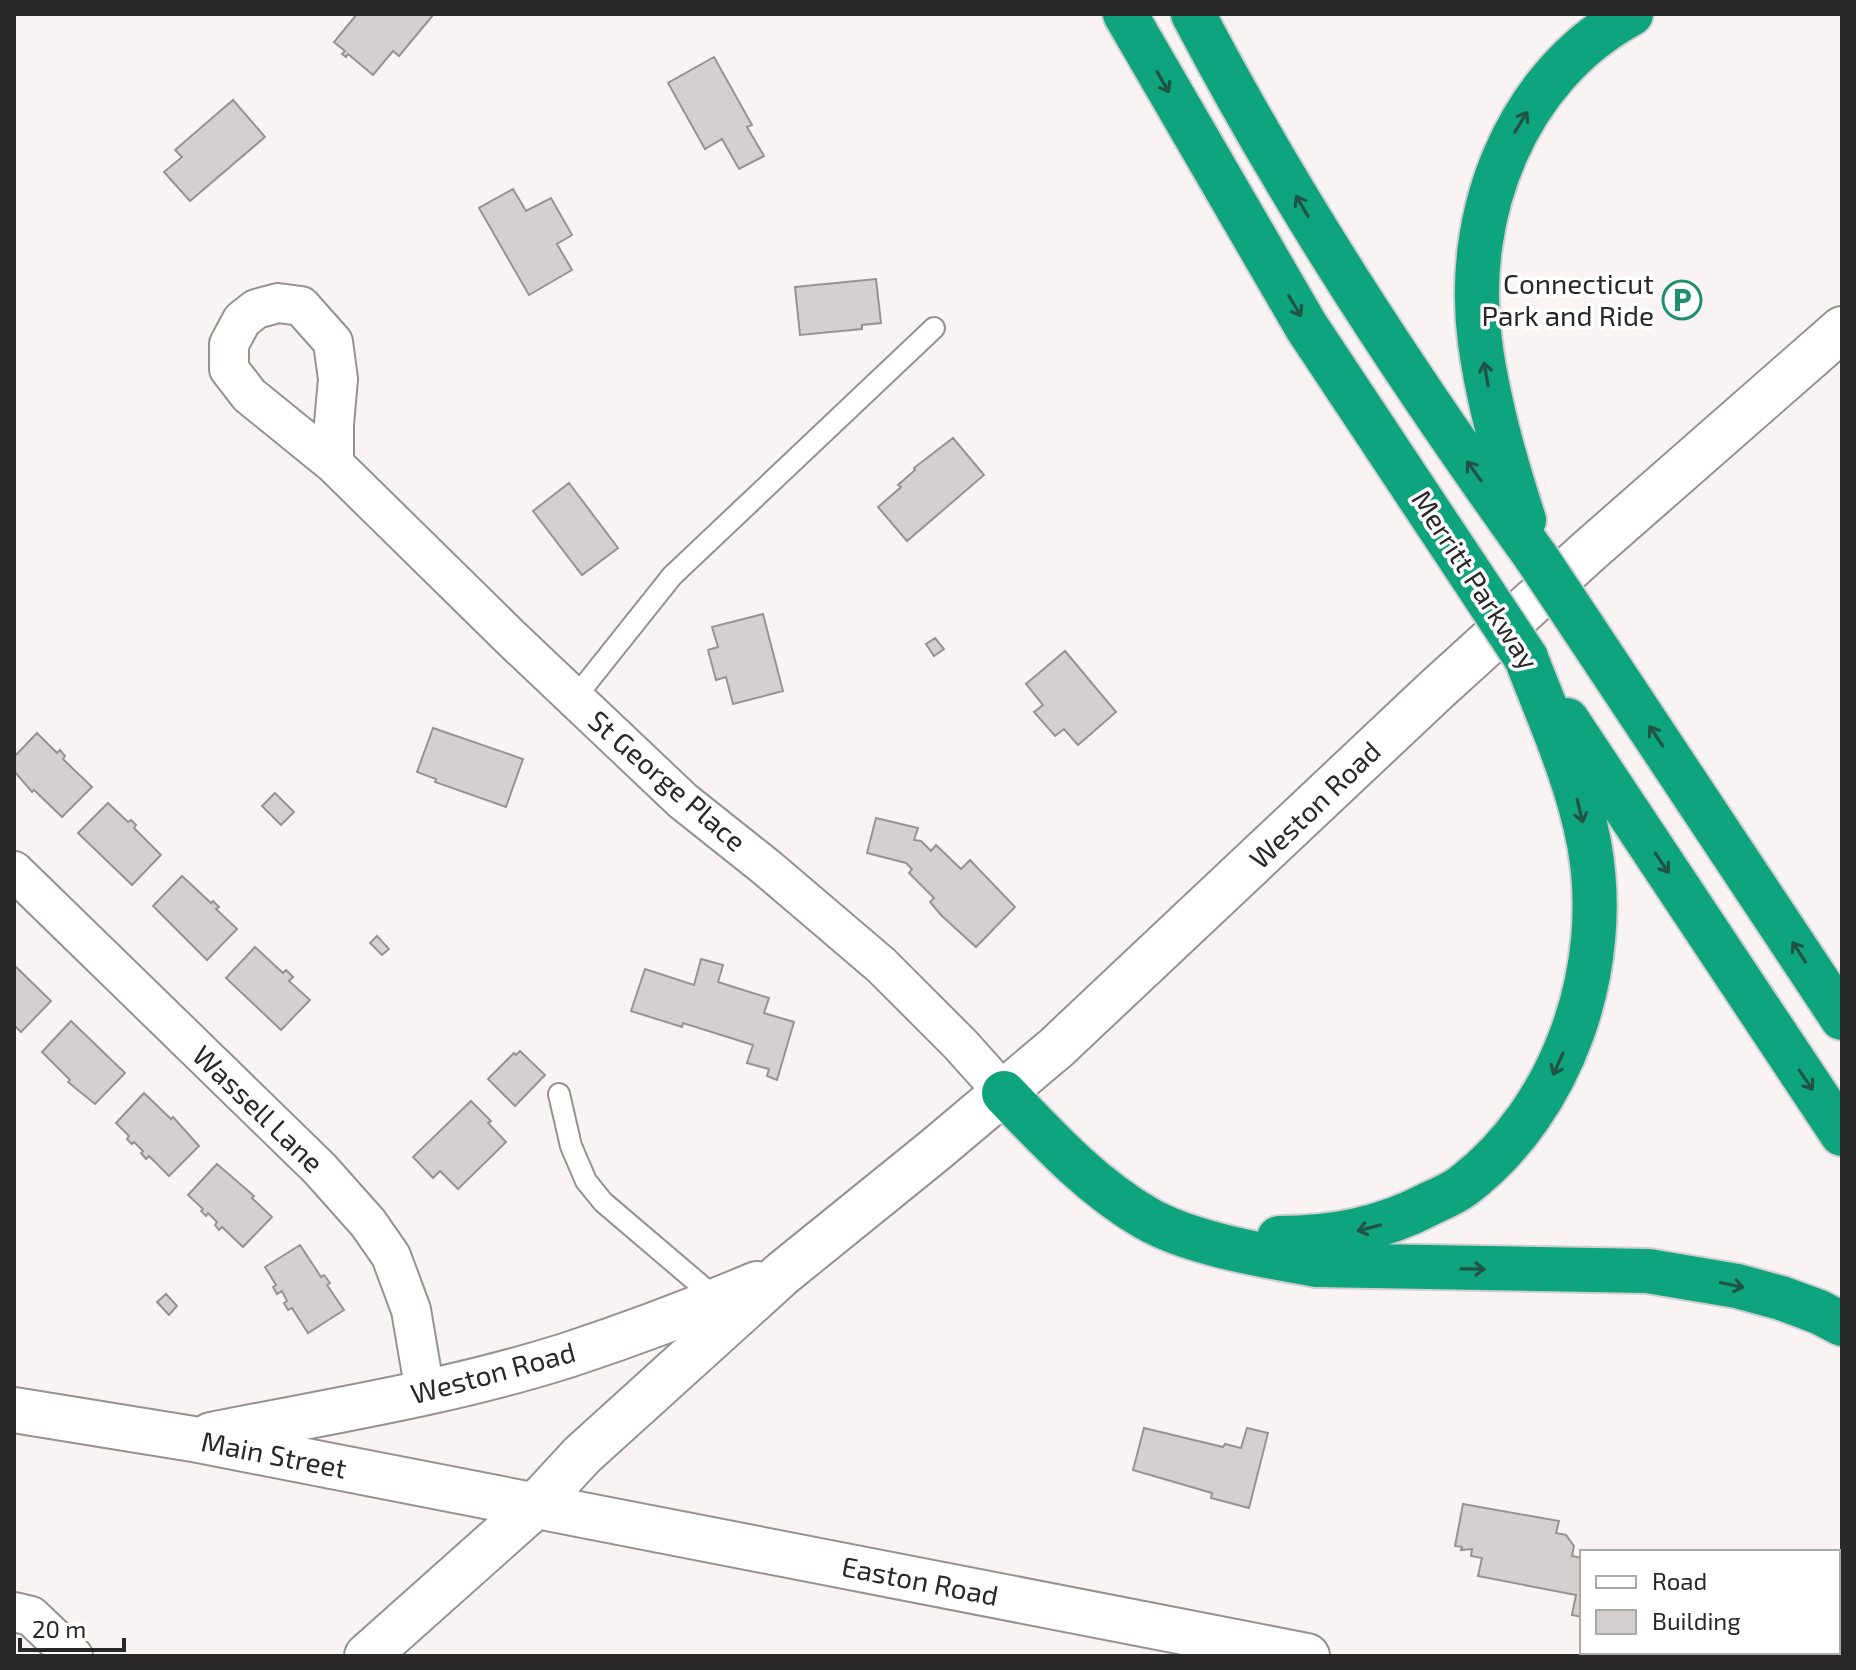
<svg xmlns="http://www.w3.org/2000/svg" width="1856" height="1670" viewBox="0 0 1856 1670" font-family="'Exo 2',sans-serif">
	<style>
		.building { fill: #d6cfcf; stroke: #989292; stroke-width: 2 }
		.lines { fill: none; stroke-linecap: round; stroke-linejoin: round }
		.lane-casing { stroke: #979191; stroke-width: 24 }
		.street-casing { stroke: #979191; stroke-width: 42 }
		.secondary-casing { stroke: #979191; stroke-width: 48 }
		.highway-casing { stroke: #d0cfcf; stroke-width: 48 }
		.lane { stroke: #fff; stroke-width: 20 }
		.street { stroke: #fff; stroke-width: 38 }
		.secondary { stroke: #fff; stroke-width: 44 }
		.highway { stroke: #0ea47e; stroke-width: 44 }
		.highway-bridge-casing { stroke: #d0cfcf; stroke-width: 48; stroke-linecap: butt }
		.highway-bridge { stroke: #0ea47e; stroke-width: 44 }
		.oneway { stroke: #205345 }
		.labels { text-anchor: middle; stroke-width: 7; stroke-linejoin: round; paint-order: stroke }
		.poi-label { font-size: 28px; fill: #292727; stroke: #fff; text-anchor: end }
		.street-label { font-size: 28px; fill: #292727; stroke: #fff }
	</style>
	<rect width="100%" height="100%" fill="#faf3f3"/>
	<path class="building" d="M357 14H434L399 56 393 51 373 75 348 54 346 57 342 54 345 51 334 42Z
		M714 57 752 125 747 127 764 156 739 169 722 139 705 149 668 83Z
		M233 100 265 137 190 201 164 172 182 157 175 150Z
		M513 189 526 211 551 198 572 235 557 244 572 270 529 295 479 208Z
		M876 279 881 323 862 325V329L800 335 795 287Z
		M953 438 984 475 907 541 878 507 901 487 898 485 915 470 914 468Z
		M569 483 618 548 582 575 533 511Z
		M763 614 783 691 733 704 726 677 716 680 708 650 718 647 712 627Z
		M935 638 944 649 934 656 926 644Z
		M1065 651 1116 712 1078 745 1064 729 1055 736 1034 712 1043 705 1026 684Z
		M433 728 523 759 506 807 435 782 436 779 417 772Z
		M37 733 57 753 60 750 65 756 63 759 92 787 62 817 34 790 32 792 14 771V757Z
		M275 793 294 812 281 825 262 806Z
		M108 803 128 822 131 820 136 825 134 828 161 855 132 885 78 833Z
		M876 818 918 828 914 840 921 841 931 851 936 845 961 869 970 860 1015 907 976 947 942 916 930 902 934 898 909 873 912 869 906 863 867 853Z
		M182 876 211 903 213 901 219 907 216 909 237 929 207 960 153 906Z
		M377 936 389 949 382 955 370 943Z
		M255 947 283 973 286 970 293 977 289 981 310 1000 281 1030 226 978Z
		M701 959 723 965 718 982 769 998 764 1013 794 1022 777 1080 767 1076 769 1069 747 1063 753 1045 683 1023 682 1027 631 1011 645 969 694 985Z
		M14 965 51 1001 21 1032 14 1025Z
		M71 1021 125 1073 95 1104 68 1082 70 1080 42 1052Z
		M520 1051 545 1075 515 1106 488 1079 514 1053 516 1055Z
		M144 1093 171 1119 173 1117 199 1146 169 1176 149 1156 146 1159 141 1153 143 1151 134 1142 132 1144 127 1139 129 1136 116 1123Z
		M471 1101 491 1121 488 1123 506 1142 458 1189 440 1171 433 1178 413 1157Z
		M217 1164 254 1196 252 1198 272 1217 243 1247 222 1227 219 1230 215 1225 217 1222 208 1213 206 1216 201 1211 203 1209 188 1195Z
		M300 1245 321 1277 324 1275 330 1283 327 1285 344 1310 308 1333 292 1308 288 1310 284 1303 287 1301 282 1291 277 1294 273 1287 276 1285 265 1267Z
		M166 1294 177 1306 169 1315 157 1302Z
		M1144 1428 1223 1447 1225 1444 1241 1448 1247 1428 1268 1433 1249 1508 1211 1498 1212 1493 1133 1470Z
		M1463 1504 1559 1521 1556 1533 1566 1535 1574 1546 1572 1556 1582 1558V1617L1572 1615 1576 1595 1478 1576 1482 1558 1471 1556 1472 1549 1461 1550 1462 1547 1455 1546Z"/>
	<g class="lines">
		<g class="lane-casing">
			<path id="lane" d="M574 699 672 576 934 328
				M559 1094 571 1146 586 1181 603 1202 718 1300"/>
		</g>
		<g class="street-casing">
			<path id="street" d="M334 464V424L338 379 333 342 301 306 278 303 256 309 242 320 229 344V369L249 395 334 464 510 637 683 801 766 867 881 965 960 1044 1004 1093
				M14 871 320 1169 368 1223 391 1256 411 1310 425 1392
				M14 1612 31 1616 73 1656"/>
		</g>
		<g class="secondary-casing">
			<path id="secondary" d="M14 1410 193 1439 1307 1656
				M211 1435C331 1411 452 1392 568 1355 632 1334 695 1310 757 1284
				M367 1656 534 1507 582 1455 783 1273 935 1150 1056 1048 1436 690 1590 550 1842 329"/>
		</g>
		<g class="highway-casing">
			<path id="highway" d="M1125 14 1306 326 1485 596
				M1193 14C1292 203 1411 383 1536 557
				M1524 520C1505 462 1488 403 1480 342 1463 215 1515 77 1631 14
				M1580 623 1842 1018
				M1567 720 1842 1134
				M1004 1093C1047 1138 1091 1186 1146 1218 1191 1244 1266 1256 1317 1265L1648 1271 1737 1286 1781 1298 1819 1312 1842 1324
				M1279 1238C1333 1238 1382 1229 1431 1203 1442 1198 1454 1193 1463 1186 1564 1109 1612 967 1589 843 1577 779 1549 718 1526 658"/>
		</g>
		<use href="#lane" class="lane"/>
		<use href="#street" class="street"/>
		<use href="#secondary" class="secondary"/>
		<use href="#highway" class="highway"/>
		<g class="highway-bridge-casing">
			<path id="highway-bridge" d="M1536 557 1580 623
				M1485 596 1526 658"/>
		</g>
		<use href="#highway-bridge" class="highway-bridge"/>
	</g>
	<defs><path id="oneway-shaft" d="M-6 0H5M1.5-3L5.5 0L1.5 3" fill="none" stroke-width="1.6" stroke-linecap="round" stroke-linejoin="round" transform="scale(2)"/></defs>
	<g class="oneway">
		<use href="#oneway-shaft" transform="translate(1163 82) rotate(60)"/>
		<use href="#oneway-shaft" transform="translate(1521 122) rotate(-59)"/>
		<use href="#oneway-shaft" transform="translate(1302 206) rotate(-120)"/>
		<use href="#oneway-shaft" transform="translate(1295 306) rotate(59)"/>
		<use href="#oneway-shaft" transform="translate(1486 374) rotate(-100)"/>
		<use href="#oneway-shaft" transform="translate(1474 471) rotate(-126)"/>
		<use href="#oneway-shaft" transform="translate(1656 736) rotate(-124)"/>
		<use href="#oneway-shaft" transform="translate(1580 811) rotate(76)"/>
		<use href="#oneway-shaft" transform="translate(1662 863) rotate(56)"/>
		<use href="#oneway-shaft" transform="translate(1799 952) rotate(-123)"/>
		<use href="#oneway-shaft" transform="translate(1558 1064) rotate(114)"/>
		<use href="#oneway-shaft" transform="translate(1806 1080) rotate(56)"/>
		<use href="#oneway-shaft" transform="translate(1369 1228) rotate(165)"/>
		<use href="#oneway-shaft" transform="translate(1473 1269) rotate(1)"/>
		<use href="#oneway-shaft" transform="translate(1732 1285) rotate(12)"/>
	</g>
	<defs>
		<g id="parking-ring" transform="scale(2)"><circle r="9.5" fill="#fff" stroke="#1f8f70" stroke-width="1.5"/><path d="M-3.5-5.5H1a3.5 3.5 0 0 1 0 7H-1V5.5H-3.5ZM-1-3.4V-.6H.8a1.4 1.4 0 0 0 0-2.8Z" fill="#1f8f70"/></g>
	</defs>
	<g fill-rule="evenodd">
		<use href="#parking-ring" x="1682" y="300"/>
	</g>
	<g class="labels">
		<g class="poi-label">
			<text x="1654" y="294">Connecticut<tspan x="1654" dy="32">Park and Ride</tspan></text>
		</g>
		<g class="street-label">
			<text transform="translate(1475 580) rotate(57)" y="10">Merritt Parkway</text>
			<text transform="translate(667 781) rotate(41)" y="10">St George Place</text>
			<text transform="translate(1315 805) rotate(-44)" y="10">Weston Road</text>
			<text transform="translate(258 1109) rotate(44)" y="10">Wassell Lane</text>
			<text transform="translate(493 1373) rotate(-15)" y="10">Weston Road</text>
			<text transform="translate(274 1455) rotate(11)" y="10">Main Street</text>
			<text transform="translate(920 1581) rotate(11)" y="10">Easton Road</text>
		</g>
	</g>
	<rect width="1856" height="1670" fill="none" stroke="#292727" stroke-width="32"/>
	<rect x="1580" y="1550" width="260" height="104" fill="#ffffff" stroke="#a9a9a9" stroke-width="2"/>
	<rect x="1596" y="1576" width="40" height="12" fill="#ffffff" stroke="#a9a9a9" stroke-width="2"/>
	<text x="1652" y="1590" font-size="24" fill="#292727">Road</text>
	<rect x="1596" y="1610" width="40" height="24" fill="#d6cfcf" stroke="#a9a9a9" stroke-width="2"/>
	<text x="1652" y="1630" font-size="24" fill="#292727">Building</text>
	<path d="M20 1638v12h104v-12" fill="none" stroke="#292727" stroke-width="4"/>
	<text x="32" y="1638" font-size="24" fill="#292727" stroke="#ffffff" stroke-width="6" paint-order="stroke">20 m</text>
</svg>
